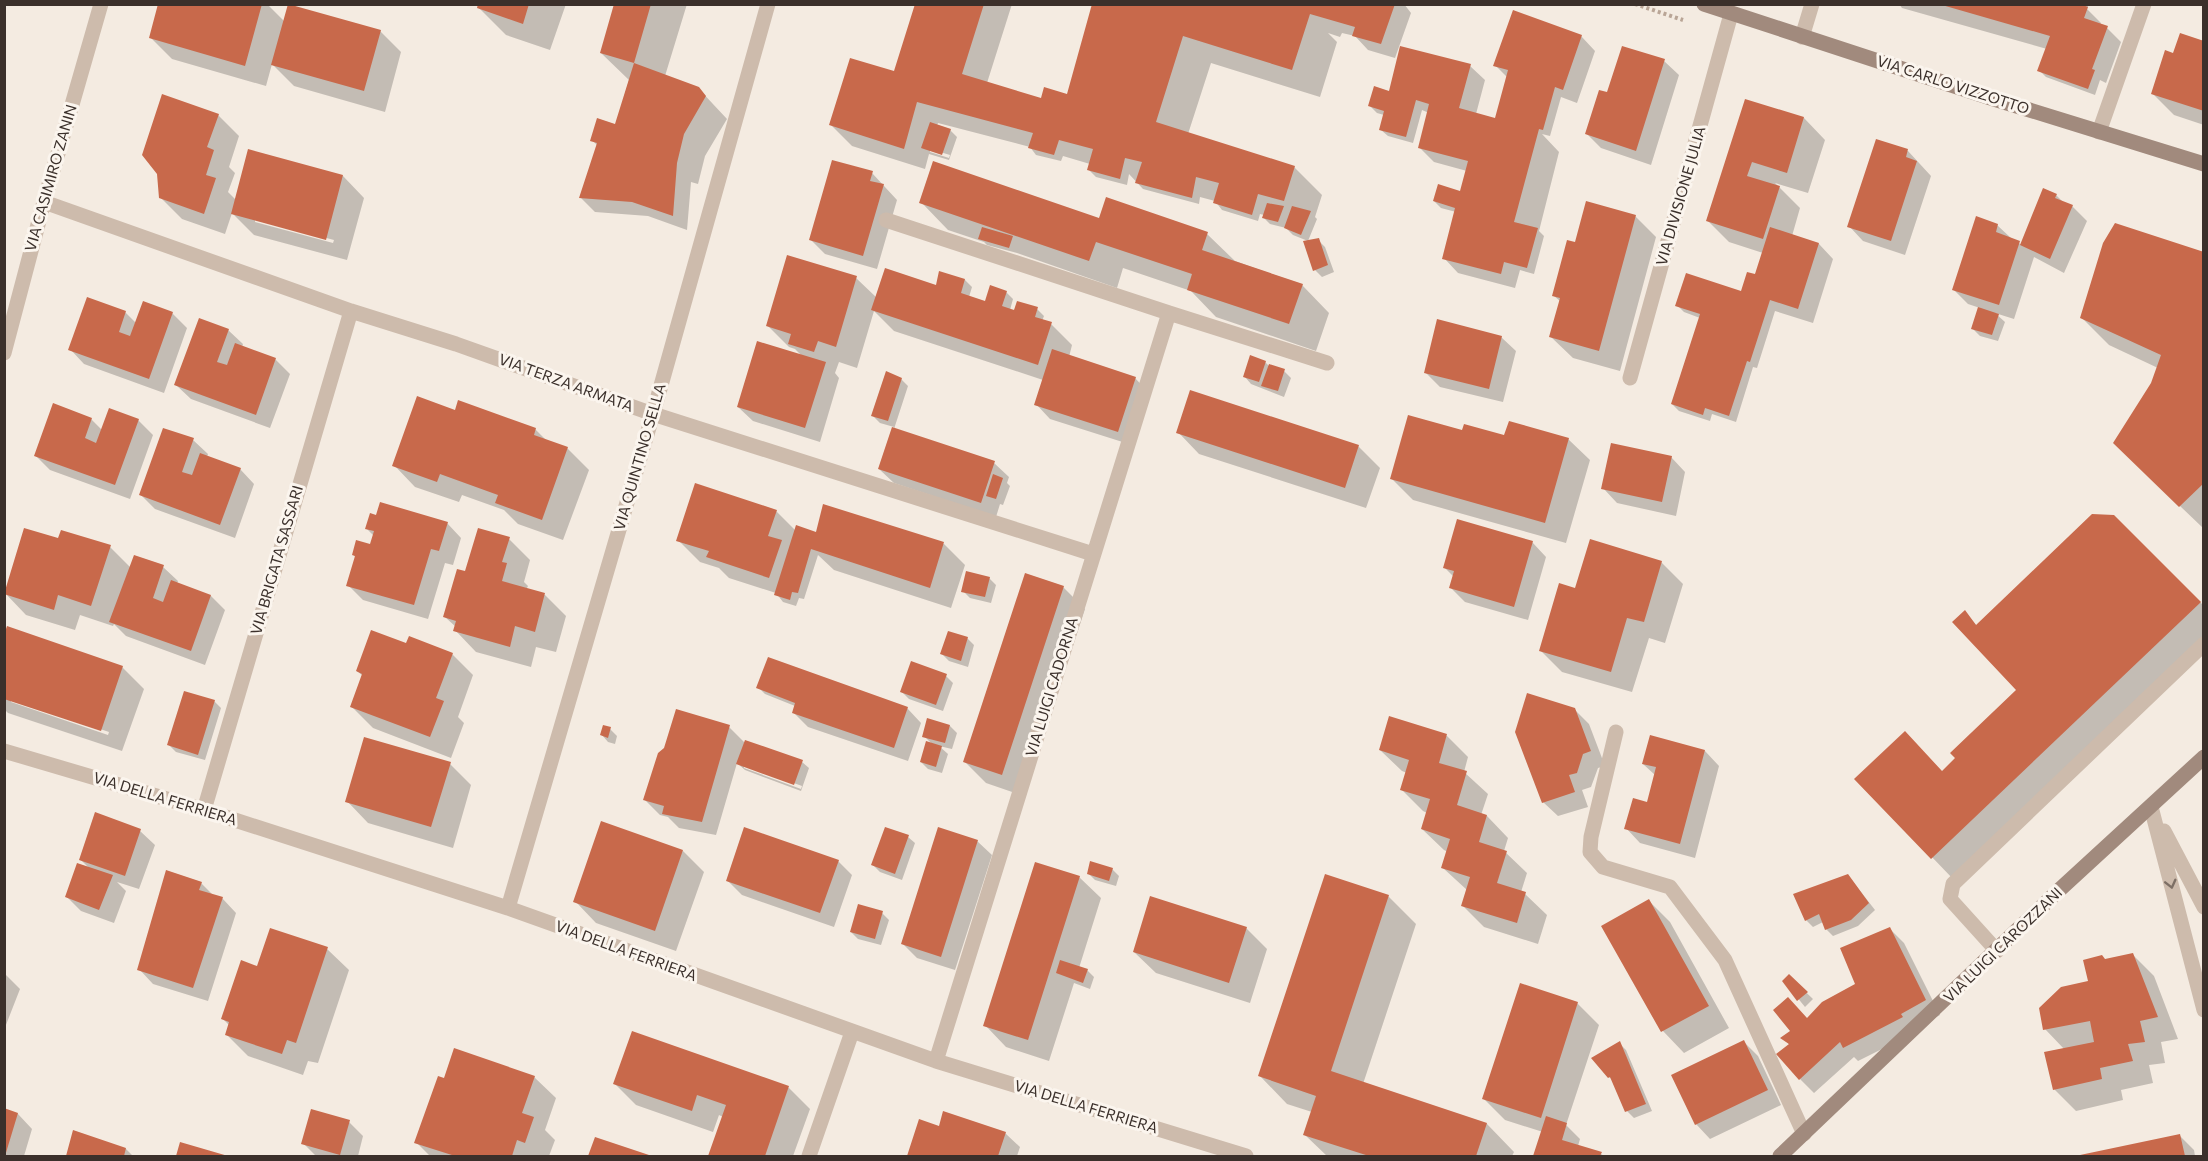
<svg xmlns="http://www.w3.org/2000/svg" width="2208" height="1161" viewBox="0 0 2208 1161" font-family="Commissioner,sans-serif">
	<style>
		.shadow { fill: #0003; fill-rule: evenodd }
		.building { fill: #c8694b }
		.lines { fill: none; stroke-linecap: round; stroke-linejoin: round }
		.path { stroke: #b9a596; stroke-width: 4; stroke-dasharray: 3 3; stroke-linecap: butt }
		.lane { stroke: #cdbbac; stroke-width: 15 }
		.street { stroke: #cdbbac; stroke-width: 15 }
		.secondary { stroke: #a18a7d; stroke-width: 15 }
		.oneway { stroke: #7d6f65 }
		.labels { text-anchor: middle; stroke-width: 6; stroke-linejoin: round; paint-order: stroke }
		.street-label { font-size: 15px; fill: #3b302b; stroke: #fbf5ee }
	</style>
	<rect width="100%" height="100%" fill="#f4ebe1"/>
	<path class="shadow" d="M160 4H267L285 22 380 31 401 52 385 112 294 86 272 64 266 86 172 59 150 37Z
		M480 4H566L550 50 506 35 479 8Z
		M616 4H687L665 76 698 88 727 119 705 156 698 184 691 182 687 230 648 216 595 212 581 198 598 146 592 140 616 125 629 80 601 53Z
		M917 4H1012L987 83 1042 100 1068 96 1094 4H1404L1411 13 1395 58 1368 50 1355 36 1342 33 1340 37 1328 33 1337 42 1320 97 1211 63 1188 134 1294 167 1322 195 1315 217 1317 219 1308 241 1293 235 1286 228 1270 224 1263 217 1264 215 1260 214 1258 221 1222 210 1215 201 1200 197 1199 204 1143 189 1129 174 1127 185 1096 177 1089 170 1090 164 1063 156 1061 161 1036 155 1030 147 938 123 937 126 950 130 957 137 949 160 929 154 925 169 852 146 831 125 895 73ZM930 149 950 155 949 158 930 152Z
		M1899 4H2089L2087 9 2101 23 2100 25 2107 28 2121 42 2106 83 2100 80 2095 95 2046 77 2039 70 2047 49 1902 8Z
		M1581 36 1595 51 1577 103 1561 97 1550 136 1542 134 1559 152 1539 231 1544 236 1534 274 1520 270 1515 288 1458 273 1444 258 1456 212 1441 208 1434 201 1460 194 1467 171 1434 162 1420 148 1429 113 1422 110 1413 143 1388 136 1381 130 1384 115 1377 113 1370 106 1470 66 1485 80 1476 114 1496 120 1508 78 1495 65Z
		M2204 42V125L2174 115 2153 94 2174 55Z
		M1664 61 1679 75 1651 165 1601 148 1587 134 1608 94Z
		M1746 101 1804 118 1825 140 1808 193 1775 183 1800 208 1792 236 1819 244 1833 259 1813 323 1775 311 1757 368 1753 367 1736 422 1712 414 1710 421 1679 411 1672 404 1700 318 1684 312 1677 305 1747 295 1756 276 1763 253 1729 242 1708 221Z
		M218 115 239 136 229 167 235 173 228 192 236 200 343 176 364 198 347 260 254 235 232 213 225 234 182 219 160 197ZM255 219 334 240 333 243 255 222Z
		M1877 141 1908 151 1931 176 1905 255 1863 241 1849 226Z
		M872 173 897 200 877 269 825 254 811 240Z
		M2044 190 2056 195 2064 203 2072 206 2087 221 2064 273 2034 257 2014 319 1995 313 2005 322 1998 341 1980 336 1973 329 1980 308 1968 304 1954 290 1997 225 2012 239 2022 245Z
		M921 202 1207 234 1235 261 1302 285 1329 313 1316 351 1216 317 1191 291 1123 268 1117 288 1017 253 987 245 984 242 948 230Z
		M1635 216 1656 237 1620 371 1573 358 1551 337 1561 302 1553 295 1576 243Z
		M1318 240 1325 247 1334 272 1322 277 1315 270 1305 242Z
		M2204 254V525L2202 527 2136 464 2153 384 2158 368 2109 345 2082 318Z
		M940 273 965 280 972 287 969 297 986 303 1006 292 1013 299 1010 310 1037 309 1044 316 1042 321 1051 324 1072 345 1069 357 1135 378 1149 393 1132 445 1050 419 1036 404 1043 380 894 331 874 311 857 368 839 362 835 373 839 378 820 442 753 421 738 407 802 356 795 349 789 347 768 326 856 278 877 298 937 286Z
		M125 312 136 323 172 313 187 328 164 393 84 364 70 349Z
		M228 330 243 344 242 347 275 359 290 374 270 428 191 399 176 385Z
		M1501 337 1516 351 1503 402 1440 387 1425 372Z
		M1265 362 1269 366 1284 371 1291 378 1284 397 1251 384 1245 377Z
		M901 379 908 386 894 429 994 463 1009 477 1007 483 1010 486 1003 505 1000 504 996 517 894 483 879 469 894 427 880 423 873 416Z
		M456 412 535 429 547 441 567 448 589 470 563 540 518 524 504 510 462 495 459 502 415 487 394 465Z
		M91 419 102 430 138 420 153 435 130 499 50 470 36 456Z
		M1178 432 1358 446 1380 468 1366 508 1199 454Z
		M1463 432 1505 437 1568 439 1590 460 1566 543 1413 500 1392 479Z
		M193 440 208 454 207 457 240 469 254 484 235 538 155 509 141 495Z
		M1671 457 1685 472 1676 516 1617 503 1603 488Z
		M824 506 944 544 965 565 951 608 834 570 818 555 804 599 799 598 796 606 783 602 776 593 729 578 719 568 700 562 678 540 776 511 796 531 816 534Z
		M2113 516 2204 606V642L1954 880 1857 779 1943 772 2018 690 1965 612 1977 626Z
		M447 523 461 538 453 565 445 563 428 619 363 600 348 585 356 558 353 554 371 546 374 536 367 529Z
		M509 539 530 560 524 582 528 586 526 590 545 595 566 616 556 652 536 647 531 667 476 652 455 630 456 627 445 617 467 573Z
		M59 540 110 547 131 568 163 567 178 581 177 584 211 596 225 610 205 665 126 636 114 624 113 626 80 615 75 630 26 615 5 593Z
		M1532 542 1546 557 1528 620 1465 602 1451 588 1454 577 1445 568Z
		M1661 562 1683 584 1665 643 1649 638 1632 692 1562 672 1541 651 1576 590Z
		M989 578 996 585 991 603 970 598 963 591Z
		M1063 587 1085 609 1024 796 986 783 965 762Z
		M967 638 974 645 968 667 949 661 942 654Z
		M4 640 122 667 144 689 122 751 8 713 4 709ZM11 699 109 732 108 735 11 702Z
		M407 645 452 654 473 675 458 717 464 723 451 758 373 728 352 707 363 676 357 671Z
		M946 676 953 683 943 711 909 699 902 692Z
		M758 687 907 708 921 723 908 761 808 727 793 712 795 706 765 694Z
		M214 701 221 708 205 760 176 752 169 745Z
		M1574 709 1589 724 1605 766 1598 768 1591 787 1582 790 1588 807 1558 816 1543 802Z
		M1390 718 1447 736 1468 757 1464 772 1488 794 1481 815 1487 816 1508 838 1504 851 1527 873 1521 892 1525 894 1547 915 1538 944 1484 927 1463 906 1467 890 1443 868 1448 852 1444 850 1422 829 1427 813 1423 811 1402 790 1407 773 1402 771 1380 750Z
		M928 720 950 726 957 733 952 749 939 746 948 754 942 773 928 769 921 762 932 744 924 736Z
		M729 727 745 743 802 762 809 768 801 791 745 770 737 763 716 835 679 828 668 817 660 815 645 800ZM744 765 802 786 801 789 744 768Z
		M610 729 617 736 615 744 608 742 602 735Z
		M1705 751 1719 766 1695 858 1640 843 1626 828 1648 804 1655 775 1643 764Z
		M450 764 471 785 453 848 368 823 347 801Z
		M140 831 155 845 139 889 117 882 126 891 114 923 81 911 67 897 90 869 80 859Z
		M908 837 915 843 902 880 880 872 873 865Z
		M977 841 992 855 955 970 917 958 903 944Z
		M683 851 704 872 676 951 596 923 575 901Z
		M838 861 852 875 834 927 742 895 727 880Z
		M1112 869 1119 876 1116 886 1095 880 1088 873Z
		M1079 877 1101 898 1079 968 1087 970 1094 977 1090 989 1074 983 1049 1061 1006 1047 985 1025Z
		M201 883 214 896 222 898 236 913 208 1001 153 984 139 969Z
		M1854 883 1875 910 1858 926 1833 936 1826 929 1823 922 1813 927 1806 920Z
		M1388 896 1416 924 1363 1084 1487 1124 1514 1152 1512 1156H1327L1305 1135 1312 1112 1287 1104 1260 1076Z
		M1649 901 1670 922 1729 1028 1684 1053 1663 1031 1604 927Z
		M882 913 889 920 881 945 858 939 851 932Z
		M1246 928 1267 949 1250 1003 1156 973 1134 952Z
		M1890 929 1904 943 1940 1015 1914 1029 1916 1032 1858 1061 1854 1057 1814 1093 1800 1079 1790 1045 1782 1038 1857 985Z
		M327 949 349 970 318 1063 308 1061 303 1075 248 1056 227 1035 230 1026 223 1019 258 968Z
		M2133 955 2154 976 2178 1039 2161 1042 2165 1063 2149 1065 2153 1083 2121 1090 2123 1100 2076 1111 2055 1090 2046 1053 2065 1050 2045 1029 2090 982Z
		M4 973 20 989 4 1030Z
		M1789 976 1813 999 1805 1007 1784 981Z
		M1577 1003 1599 1025 1566 1125 1580 1139 1578 1146 1601 1154 1604 1156H1535L1543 1132 1505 1120 1484 1099Z
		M633 1033 789 1088 810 1109 793 1156H709L723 1117 719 1115 713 1132 636 1105 615 1084Z
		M1744 1042 1758 1056 1781 1105 1710 1139 1696 1124Z
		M1619 1043 1626 1050 1652 1111 1634 1118 1627 1111 1613 1080 1609 1077Z
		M534 1077 556 1098 545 1130 555 1140 549 1156H430L416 1142 445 1080Z
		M4 1109 18 1114 32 1129 24 1156H4Z
		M920 1121 940 1128 1005 1133 1020 1147 1017 1156H909Z
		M349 1122 363 1136 358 1156H316L303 1143Z
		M74 1131 126 1149 133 1156H68Z
		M2180 1136 2194 1150 2195 1156H2082Z
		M596 1139 649 1156H590Z
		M181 1144 224 1156H178Z"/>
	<path class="building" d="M158 4H262L245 66 149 38Z
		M288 4 381 30 364 91 271 65Z
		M478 4H529L523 24 477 8Z
		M614 4H651L634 63 699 87 706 96 684 134 677 163 673 216 632 202 579 198 597 143 590 141 597 118 615 124 634 63 600 53Z
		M915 4H984L962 74 1041 98 1044 87 1067 94 1092 4H1395L1381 44 1352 36 1355 27 1310 14 1292 70 1183 36 1156 122 1295 166 1284 201 1258 194 1252 215 1213 203 1219 183 1196 177 1192 198 1135 183 1142 162 1125 158 1120 179 1087 170 1093 149 1059 140 1054 155 1028 148 1033 133 917 102 904 149 829 125 850 58 894 71Z
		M2080 4 2088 7 2084 18 2108 26 2092 69 2095 70 2088 89 2037 71 2050 36 1942 5Z
		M1513 10 1582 35 1563 90 1555 87 1543 130 1539 129 1514 222 1538 228 1527 268 1504 262 1501 274 1442 259 1455 208 1433 201 1438 184 1460 191 1468 161 1418 148 1429 104 1416 100 1406 137 1379 130 1384 111 1368 106 1374 86 1389 91 1400 46 1471 64 1459 108 1495 118 1508 70 1493 66Z
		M2180 33 2204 41V111L2151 94 2165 50 2173 53Z
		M1622 46 1665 59 1636 151 1585 134 1599 90 1607 92Z
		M162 94 219 114 207 147 214 150 206 175 216 178 204 214 159 198 157 174 142 155Z
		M1745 99 1804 117 1787 173 1752 162 1747 176 1780 186 1763 239 1706 221Z
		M930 122 951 129 942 155 921 148Z
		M1876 139 1908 149 1906 157 1917 161 1891 241 1847 227Z
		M248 149 343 175 326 240 231 214Z
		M832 160 873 171 870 181 884 184 863 256 809 240Z
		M933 161 1099 218 1106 197 1208 232 1202 250 1303 284 1289 324 1187 290 1192 274 1096 242 1089 261 919 203Z
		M2043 188 2057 194 2055 198 2073 205 2050 259 2020 245Z
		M1586 201 1636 215 1599 351 1549 337 1560 298 1552 296 1567 240 1575 242Z
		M1267 203 1284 206 1278 222 1262 218Z
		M1292 206 1311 211 1301 235 1284 228Z
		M1976 216 1998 224 1996 232 2020 241 1999 305 1952 290Z
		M2115 223 2204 252V483L2179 507 2113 443 2151 383 2161 355 2080 318 2103 243Z
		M982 227 1013 236 1009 248 978 239Z
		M1770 227 1819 243 1798 309 1770 300 1750 362 1747 361 1729 416 1705 408 1703 415 1671 404 1700 314 1675 306 1686 273 1741 291 1747 272 1755 274Z
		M1319 238 1328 265 1313 271 1303 241Z
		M787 255 857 276 836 347 818 341 814 352 788 344 791 334 766 326Z
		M885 268 936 285 939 271 965 279 961 293 985 301 990 285 1007 291 1002 306 1014 310 1017 301 1038 307 1035 317 1052 322 1038 365 871 310Z
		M87 297 126 311 119 332 130 336 143 301 173 312 149 379 68 350Z
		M1978 307 1999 314 1992 335 1971 329Z
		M199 318 229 329 217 362 227 365 235 343 276 358 256 415 174 385Z
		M1437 319 1502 336 1489 389 1424 373Z
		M757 341 826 362 805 428 737 407Z
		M1052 349 1136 377 1118 432 1034 405Z
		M1250 355 1266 361 1259 382 1243 377Z
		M1269 364 1285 369 1278 391 1261 386Z
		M886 371 902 378 888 421 871 416Z
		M1190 390 1359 445 1345 488 1176 433Z
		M417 396 455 410 458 400 536 428 534 435 568 447 542 520 495 503 498 495 440 474 437 482 392 466Z
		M53 403 92 418 85 438 96 443 109 408 139 419 115 485 34 456Z
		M1408 415 1462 430 1464 424 1504 435 1509 421 1569 438 1545 523 1390 479Z
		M892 427 995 461 981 503 878 469Z
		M163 428 194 438 182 472 192 475 200 453 241 468 220 525 139 495Z
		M1611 443 1672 456 1662 502 1601 489Z
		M993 474 1003 478 996 499 986 496Z
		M695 483 777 510 768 536 782 540 769 578 706 557 709 551 676 541Z
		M380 502 448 522 439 551 431 549 414 605 346 586 355 556 352 555 356 540 370 544 374 531 365 529 370 513 376 515Z
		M823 504 944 542 930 588 811 549 798 593 792 592 790 600 774 595 796 525 816 532Z
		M2092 514 2114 515 2201 602 1931 859 1854 779 1905 731 1942 771 1955 758 1950 753 2016 690 1952 622 1965 610 1976 625Z
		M1457 519 1533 541 1514 607 1449 588 1454 571 1443 568Z
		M24 528 58 538 61 530 111 545 91 606 58 595 54 610 4 594Z
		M478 528 510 537 502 562 507 563 502 581 545 593 535 632 515 626 510 647 453 631 456 621 443 617 457 569 465 571Z
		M1590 539 1662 561 1644 622 1627 618 1611 672 1539 651 1559 583 1575 588Z
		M134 555 164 565 153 598 163 602 171 580 211 595 191 651 109 622Z
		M966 571 990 577 985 597 961 592Z
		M1025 573 1064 586 1002 775 963 762Z
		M7 626 123 666 101 731 4 699V635Z
		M371 630 406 643 409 636 453 653 436 698 444 701 430 737 350 707 362 674 356 671Z
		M948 631 968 637 961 661 940 654Z
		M768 657 908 707 894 748 792 713 795 703 756 688Z
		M911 661 947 674 936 705 900 692Z
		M184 691 215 700 198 755 167 745Z
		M1527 693 1575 708 1591 751 1583 754 1577 773 1569 775 1575 792 1542 803 1515 732Z
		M676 709 730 725 702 822 662 814 664 806 643 800 658 753 664 748Z
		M1389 716 1447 734 1439 763 1467 771 1457 805 1487 815 1479 842 1507 851 1497 883 1526 892 1517 923 1461 906 1470 877 1441 868 1450 839 1421 829 1430 799 1400 790 1409 760 1379 750Z
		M927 718 950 725 945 743 922 737Z
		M603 725 611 727 608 738 600 735Z
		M1650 735 1705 750 1680 844 1624 829 1633 798 1647 802 1656 767 1642 764Z
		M364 737 451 762 431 827 345 802Z
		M745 740 803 760 794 785 736 764Z
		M926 741 942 746 936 767 920 762Z
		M95 812 141 829 125 876 79 860Z
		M601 821 683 850 655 931 573 902Z
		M744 827 839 860 820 913 726 881Z
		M885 827 909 835 895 874 871 865Z
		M938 827 978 840 941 957 901 944Z
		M1090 861 1113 868 1109 881 1087 874Z
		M1035 862 1080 876 1028 1040 983 1026Z
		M77 863 113 875 99 910 65 897Z
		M166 870 202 882 199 890 223 897 193 988 137 970Z
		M1325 874 1389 895 1331 1071 1487 1123 1476 1156H1369L1303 1135 1316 1096 1258 1076Z
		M1848 874 1869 903 1851 920 1825 930 1819 914 1805 921 1793 894Z
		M1150 896 1247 927 1229 983 1133 952Z
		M1649 899 1709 1006 1661 1032 1601 926Z
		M858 904 883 911 875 939 850 932Z
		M1890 927 1926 1000 1901 1014 1903 1017 1843 1048 1840 1042 1799 1080 1776 1054 1789 1044 1780 1038 1790 1031 1773 1010 1788 997 1807 1018 1822 1002 1855 984 1840 948Z
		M270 928 328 947 296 1043 287 1040 282 1054 225 1035 229 1022 221 1019 241 960 257 966Z
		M2133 953 2158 1017 2140 1021 2145 1042 2128 1044 2133 1061 2100 1068 2102 1079 2053 1090 2044 1052 2094 1042 2090 1021 2043 1030 2039 1008 2061 987 2088 981 2083 960 2102 955 2105 959Z
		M1060 960 1088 969 1083 983 1056 973Z
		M1789 974 1808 992 1797 1001 1782 981Z
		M1520 983 1578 1002 1541 1118 1482 1099Z
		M632 1031 789 1086 765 1156H708L726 1105 697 1095 692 1111 613 1084Z
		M1744 1040 1768 1090 1695 1125 1671 1075Z
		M1620 1041 1646 1104 1625 1112 1610 1077 1608 1078 1591 1058Z
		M454 1048 535 1076 522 1113 534 1117 525 1143 517 1140 512 1156H455L414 1143 438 1076 444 1078Z
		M4 1108 18 1113 5 1156H4Z
		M311 1109 350 1120 340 1155 301 1144Z
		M943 1111 1006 1132 998 1156H907L919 1119 939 1126Z
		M1546 1116 1567 1123 1562 1140 1602 1152 1600 1156H1533Z
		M73 1130 126 1148 124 1156H66Z
		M2180 1134 2185 1156H2080V1155Z
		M595 1137 652 1156H588Z
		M180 1142 228 1156H176Z"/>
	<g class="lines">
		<path class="path" d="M1635 4 1683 20"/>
		<path class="lane" d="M1997 951 1950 899 1953 884 2204 644"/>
		<path class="street" d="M1802 37 1812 4
			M2099 132 2144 4
			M44 202 351 311 456 344 653 414 1093 554
			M886 220 1169 313 936 1061
			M1169 313 1327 363
			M4 353 44 202 101 4
			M1630 378 1731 14
			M1616 732 1591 837 1590 852 1603 867 1670 887 1725 960 1804 1134
			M4 751 204 810 508 908 936 1061 1246 1156
			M2151 807 2204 1010
			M204 810 351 311
			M2164 831 2204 907
			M508 908 653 414 768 4
			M809 1156 852 1032"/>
		<path class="secondary" d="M1704 4 1994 99 2204 164
			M1780 1156 2057 892 2204 757"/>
	</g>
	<defs><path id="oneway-chevron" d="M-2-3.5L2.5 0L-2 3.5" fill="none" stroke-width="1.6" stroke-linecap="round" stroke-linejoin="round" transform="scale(1.5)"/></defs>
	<use class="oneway" href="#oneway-chevron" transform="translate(2171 884) rotate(76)"/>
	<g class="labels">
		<g class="street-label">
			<text transform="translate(1953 85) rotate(18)" y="5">VIA CARLO VIZZOTTO</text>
			<text transform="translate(51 178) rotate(-74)" y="5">VIA CASIMIRO ZANIN</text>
			<text transform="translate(1681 196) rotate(-74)" y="5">VIA DIVISIONE JULIA</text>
			<text transform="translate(566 383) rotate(20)" y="5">VIA TERZA ARMATA</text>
			<text transform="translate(640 457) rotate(-74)" y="5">VIA QUINTINO SELLA</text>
			<text transform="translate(277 560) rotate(-74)" y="5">VIA BRIGATA SASSARI</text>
			<text transform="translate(1052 687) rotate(-73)" y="5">VIA LUIGI CADORNA</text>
			<text transform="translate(165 799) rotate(17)" y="5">VIA DELLA FERRIERA</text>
			<text transform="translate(2003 945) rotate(-44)" y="5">VIA LUIGI CAROZZANI</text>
			<text transform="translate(626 951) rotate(20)" y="5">VIA DELLA FERRIERA</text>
			<text transform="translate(1086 1107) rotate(17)" y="5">VIA DELLA FERRIERA</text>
		</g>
	</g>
	<rect width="2208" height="1161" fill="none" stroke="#3b302b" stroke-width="12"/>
</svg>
